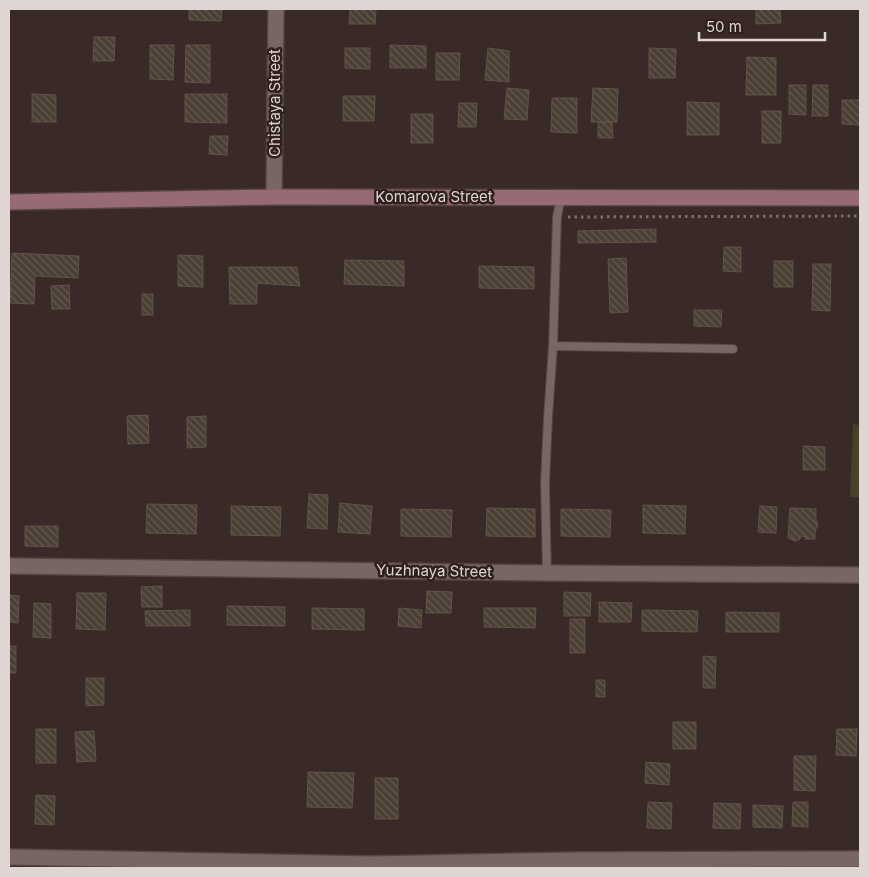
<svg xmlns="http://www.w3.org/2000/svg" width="869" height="877" viewBox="0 0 869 877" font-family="Inter,sans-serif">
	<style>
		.park { fill: #484027 }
		.building { fill: url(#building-back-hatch); stroke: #605449 }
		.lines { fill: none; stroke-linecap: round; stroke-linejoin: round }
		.lane-casing { stroke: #524543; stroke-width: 10 }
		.street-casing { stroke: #524543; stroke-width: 18 }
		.secondary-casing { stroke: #524543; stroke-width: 18 }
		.path { stroke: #7d6f6d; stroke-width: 3; stroke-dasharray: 2.5 4; stroke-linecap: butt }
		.lane { stroke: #786664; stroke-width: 8 }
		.street { stroke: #786664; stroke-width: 15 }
		.secondary { stroke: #976a76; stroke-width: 15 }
		.labels { text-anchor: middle; stroke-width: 5; stroke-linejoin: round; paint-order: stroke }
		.street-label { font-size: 15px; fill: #dfd5d3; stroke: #2f201e }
	</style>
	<defs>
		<pattern id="building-back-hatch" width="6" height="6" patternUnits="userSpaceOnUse" patternTransform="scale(1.25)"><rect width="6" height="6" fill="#4b3f35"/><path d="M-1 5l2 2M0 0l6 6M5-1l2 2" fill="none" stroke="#645a51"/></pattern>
	</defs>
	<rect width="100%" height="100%" fill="#392927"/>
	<path class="park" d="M853 424 860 425V497H850Z"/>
	<path class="building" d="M189 9H222L221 21 189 20Z
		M350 9H376L375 24H349Z
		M756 9H780L781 23 756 24Z
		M94 37H115L114 61H93Z
		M150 45H174L173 80 150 79Z
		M186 45H210V83L185 82Z
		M390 45 426 46V68H390Z
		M345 48H370V69L345 68Z
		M488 48 509 51V82L485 80Z
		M649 48 676 49 675 78H649Z
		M436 53H460L459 80H436Z
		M747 57 776 58V95H746Z
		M789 85H806V115L789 114Z
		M813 85H828V116H812Z
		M507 88 529 90 527 120 504 119Z
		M593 88 618 89 617 122H591Z
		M32 94 56 95V122H32Z
		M185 94H227V123L185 122Z
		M343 96H375L374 121H343Z
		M552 98H577V133L551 132Z
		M842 100H860V125L842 124Z
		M687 102 719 103V135H687Z
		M459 103H477L476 127H458Z
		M762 111H781V143H762Z
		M411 114H433V143H411Z
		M598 122H612L613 138H598Z
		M210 136H228L227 155 209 154Z
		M656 229V242L578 243V231Z
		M724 247H741V272L723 271Z
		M12 253 79 256 78 278 35 276 34 304 10 303Z
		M178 255 203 256V287L178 286Z
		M626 258 628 312 610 313 608 259Z
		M345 260 404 261V286L344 284Z
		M774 261H793V287H774Z
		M813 264H831L830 311 812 310Z
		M479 266 534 267V289L479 288Z
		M229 267H297L300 286 257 283V304H230Z
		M69 285 70 309H52L51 286Z
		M142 294H153V315H142Z
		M694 310H722L721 327 694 326Z
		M148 415 149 443 128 444 127 416Z
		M206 416V447L187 448V417Z
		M803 446 825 447V470H803Z
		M309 494 328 495 327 529 307 528Z
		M340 503 372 506 370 534 338 532Z
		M147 504 197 505 196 534 146 533Z
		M643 505 686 506 685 534 643 533Z
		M231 506 281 507 280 536 231 535Z
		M760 506 777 507 776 533 758 532Z
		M487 508 535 509V537L486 536Z
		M790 508 816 509V520L818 525 815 531V539H805L806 537 801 536 800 539 795 541 788 538Z
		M401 509 452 510 451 537 401 536Z
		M561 509 611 510 610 537 561 536Z
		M25 526H58V547L25 546Z
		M162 586V607H142L141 587Z
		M427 591 452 592 451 613H426Z
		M564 592 591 593 590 616H564Z
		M77 593H106L105 630 76 629Z
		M9 595 19 596 18 623 9 622Z
		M599 602 632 603 631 622H599Z
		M34 603 51 604V638L33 637Z
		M227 606 285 607V626L227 625Z
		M312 608 364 609V630L312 629Z
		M399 608 422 610 421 628 398 626Z
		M484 608H536L535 628 484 627Z
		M190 610V626H146L145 611Z
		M642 610 698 611 697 632 642 631Z
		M726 612 779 613V632H726Z
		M570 619H585V653H570Z
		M9 646H16V673H9Z
		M703 656 716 657 715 688H703Z
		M86 678H104V705L86 706Z
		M596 680H605V697H596Z
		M673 722H696V749H673Z
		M36 729H56V763H36Z
		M837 729H857L856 756 836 755Z
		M94 731 96 761 77 762 75 732Z
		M794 756H816L815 791 794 790Z
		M646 762 670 764 669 785 645 783Z
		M308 772 354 773 352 808 307 807Z
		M375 778H398V819H375Z
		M36 795 55 796 54 825 35 824Z
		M648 802 672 803 671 829 647 828Z
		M793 802H808V827L792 826Z
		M714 803 741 804 740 829 713 828Z
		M753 805 783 806 782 828 753 827Z"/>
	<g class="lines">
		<g class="lane-casing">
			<path id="lane" d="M553 346 733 349
				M547 573 545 484 548 417 553 346 557 217 561 197"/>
		</g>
		<g class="street-casing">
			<path id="street" d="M274 197 276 9
				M9 566 547 573 860 575
				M9 857 371 864 577 860 860 859"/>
		</g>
		<g class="secondary-casing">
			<path id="secondary" d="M9 202 274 197 860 198"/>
		</g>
		<path class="path" d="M568 217 860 216"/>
		<use href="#lane" class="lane"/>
		<use href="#street" class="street"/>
		<use href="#secondary" class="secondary"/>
	</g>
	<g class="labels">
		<g class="street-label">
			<text transform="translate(275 103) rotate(-90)" y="5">Chistaya Street</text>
			<text x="434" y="202">Komarova Street</text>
			<text transform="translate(434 571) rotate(1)" y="5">Yuzhnaya Street</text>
		</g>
	</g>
	<rect width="869" height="877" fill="none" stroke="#dfd5d3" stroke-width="20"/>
	<path d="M699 32v8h126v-8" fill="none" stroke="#dfd5d3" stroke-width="2.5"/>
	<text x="706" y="32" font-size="15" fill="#dfd5d3" stroke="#2f201e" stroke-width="4" paint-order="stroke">50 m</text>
</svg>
